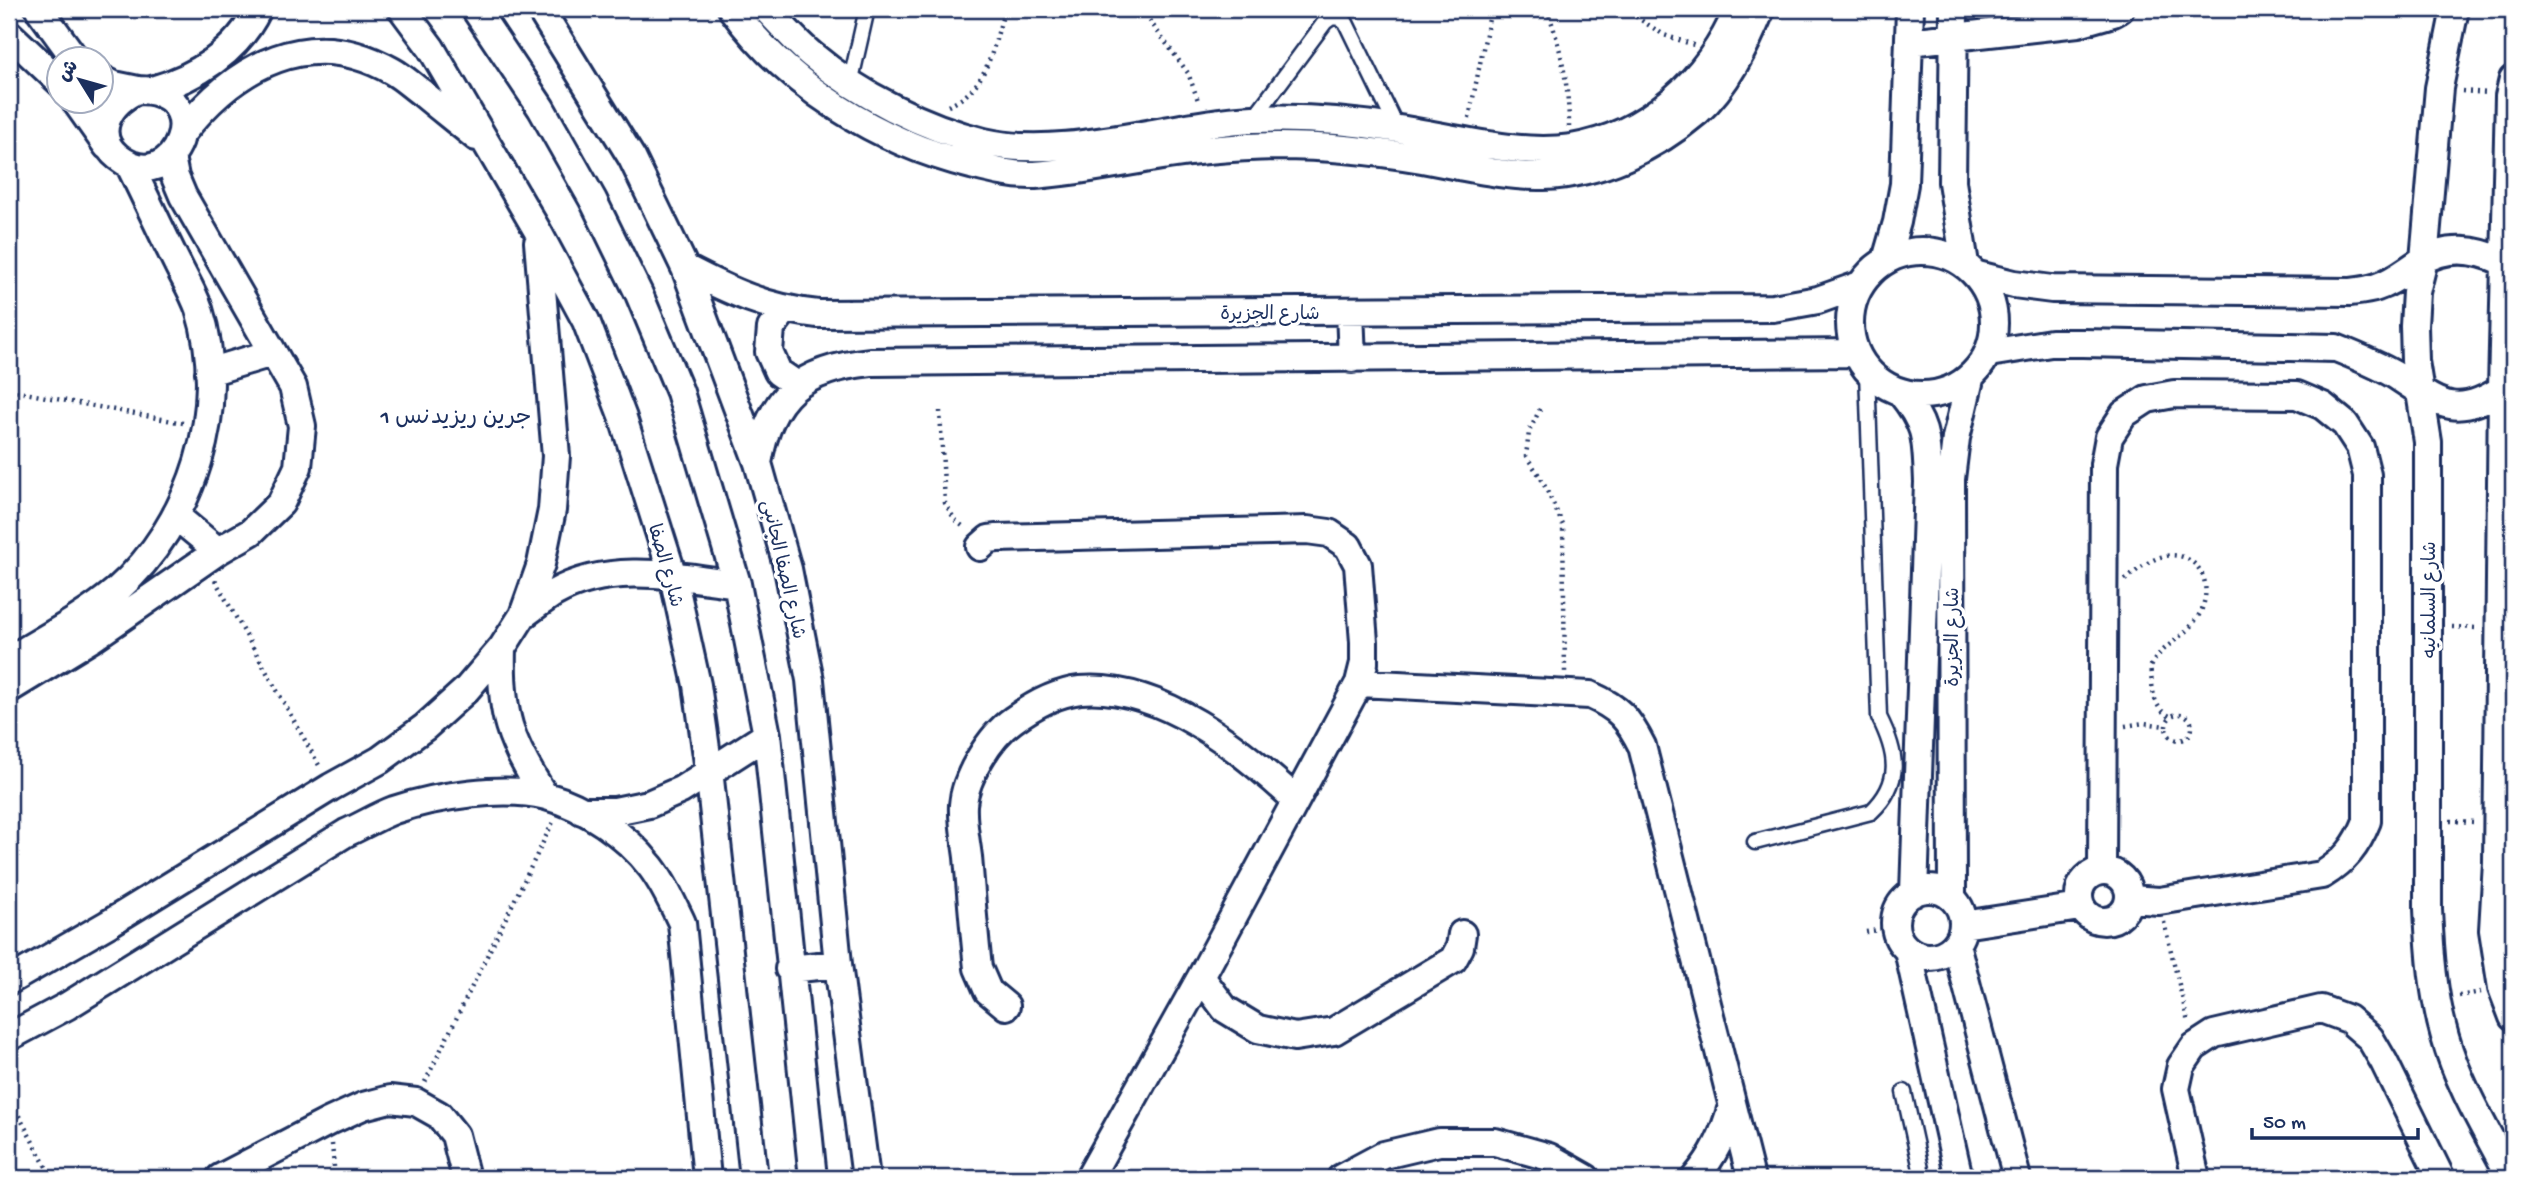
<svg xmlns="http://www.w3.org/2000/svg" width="2522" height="1187" viewBox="0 0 2522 1187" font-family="'Gochi Hand','Playpen Sans Arabic',sans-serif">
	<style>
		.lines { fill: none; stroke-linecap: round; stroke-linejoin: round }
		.service-casing { stroke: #1b2f5e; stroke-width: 19 }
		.minor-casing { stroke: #1b2f5e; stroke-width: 32 }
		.path { stroke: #1b2f5e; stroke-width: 4.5; stroke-dasharray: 2 5; stroke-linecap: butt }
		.service { stroke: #fff; stroke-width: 14 }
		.minor { stroke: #fff; stroke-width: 26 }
		.labels { text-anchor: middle; stroke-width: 7; stroke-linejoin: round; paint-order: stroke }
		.street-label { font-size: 19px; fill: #1b2f5e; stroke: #fff }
		.quarter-label { font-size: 23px; fill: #1b2f5e; stroke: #fff }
	</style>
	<rect width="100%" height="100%" fill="#fff"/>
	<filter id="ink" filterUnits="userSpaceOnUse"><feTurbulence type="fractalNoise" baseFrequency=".0143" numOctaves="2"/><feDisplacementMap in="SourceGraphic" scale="14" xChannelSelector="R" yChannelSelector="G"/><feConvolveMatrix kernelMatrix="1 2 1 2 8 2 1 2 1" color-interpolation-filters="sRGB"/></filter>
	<g filter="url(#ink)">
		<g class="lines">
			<g class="service-casing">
				<path id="service" d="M850 84 867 9
					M1253 119 1325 22 1332 17 1340 18 1346 23 1397 128
					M1755 842 1871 812C1903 782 1897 753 1879 717L1867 371
					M1904 1092 1923 1178"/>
			</g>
			<g class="minor-casing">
				<path id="minor" d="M39 9 76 60
					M402 9 431 48 537 230 586 321 623 418 673 576 697 685 709 770 754 1178
					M475 9 541 108 593 200 639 294 680 392 737 584 767 735 813 1178
					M540 9 632 158 685 268 758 463 788 569 810 680 838 964 866 1178
					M732 9C789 87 878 142 971 165 991 170 1014 176 1035 175 1076 172 1115 164 1156 157 1195 150 1237 147 1277 146 1326 146 1375 151 1422 159 1462 166 1504 177 1544 176 1599 174 1655 148 1697 112 1727 85 1746 45 1761 9
					M766 9C781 24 795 41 812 55 858 94 925 128 984 142 1064 161 1170 123 1253 119 1301 117 1352 121 1399 129 1451 137 1518 156 1571 148 1647 136 1709 79 1738 9
					M1954 9 1952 182 1965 264
					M2455 9 2439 88 2424 260 2416 292 2414 326 2415 361 2428 442V909C2430 953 2433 995 2445 1037 2459 1087 2488 1133 2511 1178
					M9 34 60 82
					M1909 42 2078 23 2113 13 2120 9
					M102 79 114 85 138 90
					M2513 79 2509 96 2502 389 2497 862 2493 930 2502 988 2513 1017
					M138 90C219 90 175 202 118 157 90 135 110 100 138 90Z
					M152 90C196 78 238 51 258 9
					M76 102 107 146
					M183 132C236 65 310 24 392 71 403 77 412 86 422 93 440 108 458 122 476 137
					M1850 323a72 72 0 1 1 144 0a72 72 0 1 1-144 0Z
					M1886 260 1897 222 1904 184 1910 9
					M685 268C731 292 766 308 818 314L1773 308 1818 300 1860 285
					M1978 275 2014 284 2052 289 2350 292C2359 291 2369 290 2377 287 2393 282 2406 271 2420 262 2447 245 2477 249 2504 262
					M785 310 771 328 769 352 778 372 797 385
					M1350 311 1352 359
					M1989 353 2051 343H2082L2336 348C2356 356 2376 364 2395 375 2437 402 2454 421 2502 389
					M209 372 272 353
					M1901 393C1928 426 1926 440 1928 482L1914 893
					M758 463C770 394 802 369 871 362L1856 353
					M177 517 218 551
					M980 547 989 539 997 538 1307 530 1329 533 1348 546 1358 565 1364 642V663L1359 683 1201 977 1089 1178
					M523 615C533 608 543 600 554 593 610 561 677 576 737 584
					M502 648C500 713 509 741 544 795
					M9 660C45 638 84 618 116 591 193 523 230 408 199 309 193 292 183 276 176 261 160 229 145 196 129 164
					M1359 683 1590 695C1619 708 1628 718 1642 746L1751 1178
					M9 689 91 639 218 551 251 532 281 503 298 467 302 426 293 387 183 196 175 177 171 157
					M582 811H615L649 804 681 790 767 735
					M2079 896a25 25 0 1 1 50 0a25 25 0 1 1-50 0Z
					M2102 871 2104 464 2109 437 2124 414 2147 399 2174 394 2297 395 2323 406 2345 424 2360 447 2367 475V821C2357 846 2345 861 2322 875L2159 901 2130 899
					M1895 923a34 34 0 1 1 68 0a34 34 0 1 1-68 0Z
					M1952 898 1951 479 1956 438 1970 379
					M1963 925 2080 907
					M1956 944 2017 1178
					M1908 950 1959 1178
					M789 969 838 964
					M1201 977 1225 1009 1258 1029 1295 1037 1334 1031 1453 960 1460 947 1462 934
					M9 981 108 924 331 787 380 760 425 727 466 690 502 648 523 615 541 564 552 510 556 456 538 242
					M1006 1006 988 991 978 968C974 931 971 894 968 857 966 841 962 822 963 805 965 777 990 736 1013 720 1032 706 1055 693 1080 690 1160 683 1241 749 1296 800
					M9 1037 67 1006 346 833C362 826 378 816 394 810 435 796 504 785 546 796 586 807 626 835 651 867 664 884 673 904 682 923L707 1178
					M220 1178 330 1121 363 1106 390 1099 416 1102 439 1115 455 1135 466 1178
					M1341 1178 1384 1155 1439 1142H1495L1549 1157 1586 1178
					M1695 1178C1714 1156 1724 1134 1732 1106
					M2196 1178 2176 1089 2181 1066 2194 1047 2214 1034 2321 1009 2348 1019 2370 1038 2384 1062 2441 1178"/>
			</g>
			<path class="path" d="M1141 9 1188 73 1199 103
				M1547 9C1561 47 1569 86 1569 127
				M1624 9 1664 35 1694 45
				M2462 91 2488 93
				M948 106C989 89 993 45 1005 9
				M1469 118 1491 9
				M9 390 183 423
				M1540 409 1529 432 1526 456 1541 478 1563 525 1565 672
				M940 411 945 503 955 520 965 528
				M215 580 320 767
				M2125 580C2142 566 2160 550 2183 557 2210 567 2211 600 2195 621 2182 639 2161 646 2150 667 2153 686 2151 708 2170 716
				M2452 627 2478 628
				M2166 727a13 13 0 1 1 26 0a13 13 0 1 1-26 0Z
				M2125 726 2144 723 2165 726
				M2450 821 2476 822
				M2164 922 2188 1022
				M1866 932 1895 927
				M2459 996 2481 992
				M425 1082 554 820
				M9 1097 52 1178
				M332 1144 335 1178"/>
			<use href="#service" class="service"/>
			<use href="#minor" class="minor"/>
		</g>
	</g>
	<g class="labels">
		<g class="street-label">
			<text x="1270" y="319">شارع الجزيرة</text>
			<text transform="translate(667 565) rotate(74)" y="7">شارع الصفا</text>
			<text transform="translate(785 569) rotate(77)" y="7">شارع الصفا الجانبى</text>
			<text transform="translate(2428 600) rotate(-90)" y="7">شارع السلمانيه</text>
			<text transform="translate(1951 637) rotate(-90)" y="7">شارع الجزيرة</text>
		</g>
		<g class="quarter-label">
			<text x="456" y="423">جرين ريزيدنس 1</text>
		</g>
	</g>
	<rect width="2522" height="1187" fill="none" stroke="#fff" stroke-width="35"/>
	<rect x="18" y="18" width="2487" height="1152" fill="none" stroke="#1b2f5e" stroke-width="2.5" filter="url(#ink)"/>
	<g transform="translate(80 80) rotate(307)"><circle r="33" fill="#ffffff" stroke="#a4acbf" stroke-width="2"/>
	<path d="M0-5L12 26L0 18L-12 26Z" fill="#1b2f5e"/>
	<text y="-10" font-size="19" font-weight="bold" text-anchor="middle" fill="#1b2f5e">ش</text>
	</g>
	<path d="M2252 1128v10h166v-10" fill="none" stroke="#1b2f5e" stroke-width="3.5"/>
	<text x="2263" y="1128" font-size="21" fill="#1b2f5e" stroke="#ffffff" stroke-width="5" paint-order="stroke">50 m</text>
</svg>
